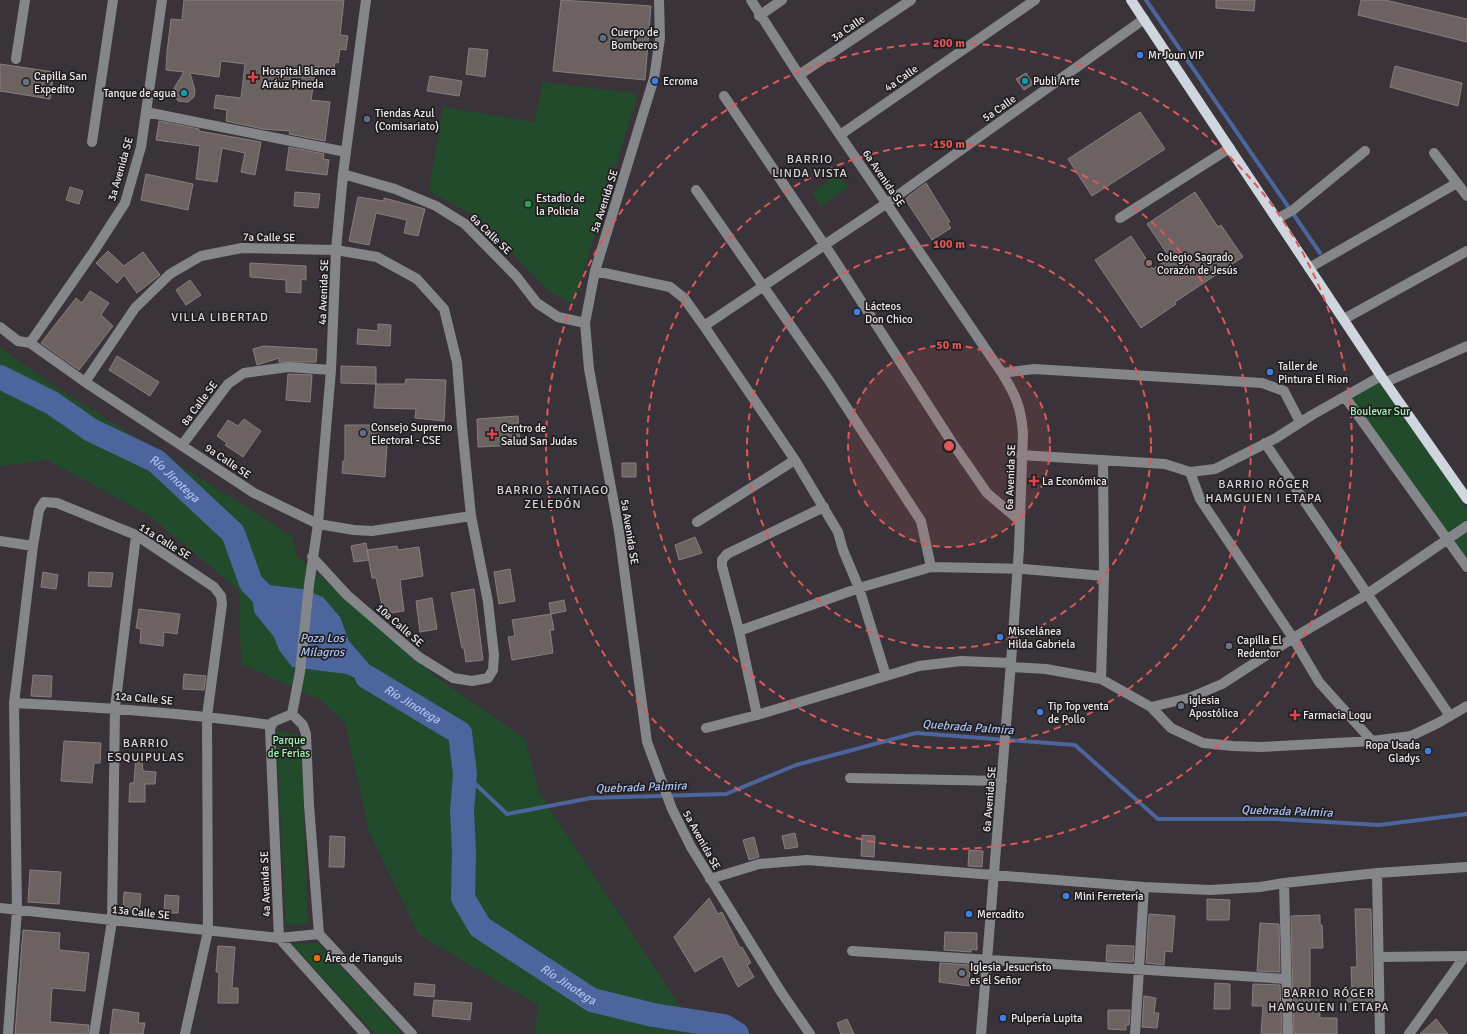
<svg xmlns="http://www.w3.org/2000/svg" width="1467" height="1034" viewBox="0 0 1467 1034" font-family="Signika,sans-serif">
	<style>
		.green { fill: #214b2a }
		.water { fill: #4c659c }
		.lines { fill: none; stroke-linecap: round; stroke-linejoin: round }
		.stream { stroke: #4c659c; stroke-width: 4 }
		.river { stroke: #4c659c; stroke-width: 24 }
		.building { fill: #6c6261; stroke: #897e7d }
		.minor { stroke: #84868a; stroke-width: 10 }
		.major { stroke: #d0d6dd; stroke-width: 10 }
		.ring { fill: none; stroke: #dc5859; stroke-width: 2; stroke-dasharray: 7 5 }
		.service-dot { fill: #5c6f8a; stroke: #201d1f; stroke-width: 1.5 }
		.shop-dot { fill: #3f7fe0; stroke: #201d1f; stroke-width: 1.5 }
		.health-dot { fill: #e0444e; stroke: #201d1f; stroke-width: 1.5 }
		.culture-dot { fill: #0f9aa8; stroke: #201d1f; stroke-width: 1.5 }
		.worship-dot { fill: #6b7280; stroke: #201d1f; stroke-width: 1.5 }
		.leisure-dot { fill: #2e9e5b; stroke: #201d1f; stroke-width: 1.5 }
		.education-dot { fill: #8d6e63; stroke: #201d1f; stroke-width: 1.5 }
		.food-dot { fill: #e8710a; stroke: #201d1f; stroke-width: 1.5 }
		.labels { text-anchor: middle; stroke-width: 3.5; stroke-linejoin: round; paint-order: stroke }
		.street-label { font-size: 11px; fill: #ece8ec; stroke: #201d1f }
		.poi-label { font-size: 11px; fill: #ece8ec; stroke: #201d1f; text-anchor: start }
		.park-label { font-size: 11px; fill: #a2f5b1; stroke: #201d1f }
		.neighbourhood-label { font-size: 12px; letter-spacing: 1px; fill: #dbd3db; stroke: #201d1f }
		.water-label { font-size: 12px; font-style: italic; fill: #abc2f3; stroke: #201d1f }
		.centre { fill: #dc5859; stroke: #201d1f; stroke-width: 2 }
		.ring-label { font-size: 12px; text-anchor: middle; font-weight: bold; fill: #dc5859; stroke: #201d1f; stroke-width: 3.5; stroke-linejoin: round; paint-order: stroke }
	</style>
	<rect width="100%" height="100%" fill="#3a343a"/>
	<path class="green" d="M543 82 638 94 573 304 548 291 475 216 429 191 443 107 534 122Z
		M838 174 848 187 821 206 812 193Z
		M0 348 62 391 292 536 297 556 436 677 525 739 539 792 698 1034H535L538 1005 419 935 369 832 345 723 321 700 241 664 239 590 147 514 47 460 0 466Z
		M1381 378 1467 509V524L1444 539 1348 398Z
		M1467 529V573L1446 542Z
		M276 731 301 735 308 924 286 925Z
		M318 943 380 1008 402 1034H375L291 944Z"/>
	<path class="water" d="M251 583 302 589 323 597 340 617 349 641 395 694 346 674 292 667 279 650 274 637 254 612Z"/>
	<g class="lines">
		<path class="stream" d="M1146 0 1320 253
			M465 774 507 814 591 798 726 794 796 765 916 733 1075 745 1158 819H1276L1379 825 1467 814"/>
		<g class="river">
			<path id="s1" d="M0 377 52 403 91 430 156 461 233 533 251 583 275 607"/>
			<path id="s2" d="M367 677 460 733 465 774 462 811 464 851 463 898 480 927 592 1000 653 1015 724 1026 737 1034"/>
		</g>
	</g>
	<path class="building" d="M184 0H344L340 35 348 36 346 50 340 49 338 63 335 62 334 69 316 67 311 100 330 102 325 141 289 134 290 131 263 129 226 121 227 110 214 108 216 95 241 98 245 64 221 61 219 77 190 73 195 90 194 97 188 102 178 101 174 95V88L184 72 166 70 167 52 171 19 182 20Z
		M561 0 651 6 645 80 553 71Z
		M1216 0H1255L1254 11 1216 8Z
		M1361 0H1385L1467 19V42L1358 15Z
		M469 48 488 50 485 77 466 74Z
		M0 64 54 72 50 99 0 91Z
		M1395 66 1462 83 1458 106 1390 87Z
		M1026 73 1033 84 1024 90 1016 79Z
		M430 76 462 81 459 96 427 91Z
		M1140 112 1165 149 1092 196 1068 159Z
		M159 121 199 129V131L261 142 255 175 241 172 245 153 222 148 217 182 196 179 200 146 156 140Z
		M289 147 324 154 323 159 329 160 327 175 286 170Z
		M146 174 193 184 188 210 141 200Z
		M926 183 950 222 947 223 951 228 932 240 907 202 906 198Z
		M70 187 83 191 79 204 66 200Z
		M295 192 320 194 318 208 294 206Z
		M1195 192 1218 227 1221 225 1243 257 1175 302 1176 304 1141 328 1095 260 1131 236 1153 269 1170 258 1147 224Z
		M358 197 384 201V198L425 209 418 236 404 233 407 220 376 213 369 245 349 241Z
		M108 251 124 266 143 252 160 275 137 293 124 275 117 283 96 263Z
		M250 263 306 266V280L301 279V293L286 292V280L250 277Z
		M190 280 201 295 186 305 176 290Z
		M90 291 109 303 101 315 113 326 79 370 41 343 76 298 82 303Z
		M378 324 391 325 390 346 357 344 358 329 378 331Z
		M264 346 317 349 316 362H279V358L257 365 253 349Z
		M117 356 159 382 150 396 109 370Z
		M341 366 376 367V384L341 383Z
		M288 374 312 375 310 402 286 400Z
		M406 379 446 380 444 421 415 418 416 409 374 408 376 384H405Z
		M518 416 520 445 478 447 477 419Z
		M244 419 261 431 243 457 225 445 227 443 217 436 228 420 238 426Z
		M345 425H380V444H387L385 477 342 473 343 461H345Z
		M622 463H636V477H622Z
		M695 537 702 553 679 560 675 545Z
		M366 543 369 560 354 562 351 546Z
		M397 546 398 550 419 547 423 576 400 580 404 611 384 614 376 578H372L367 550Z
		M510 569 515 601 499 604 494 572Z
		M43 572 58 575 56 589 41 587Z
		M89 572 113 573 111 587 88 586Z
		M474 589 483 660 466 662 464 648H462L451 593Z
		M432 598 437 629 420 632 416 601Z
		M564 600 566 611 551 614 549 603Z
		M139 609 180 614 177 634 164 632 163 646 140 643 141 629 136 628Z
		M551 614 554 630H550L553 653 512 660 508 637 515 636 512 620Z
		M184 674 206 676 204 690 183 689Z
		M33 675 52 676 51 697 31 696Z
		M64 741 101 743 100 763H94L92 783 61 781Z
		M141 753 143 771 156 772 155 784H145V802H129L130 783H134L136 754Z
		M795 833 798 847 785 849 782 836Z
		M862 835 875 836 874 857 861 856Z
		M330 836 345 837 344 867H329Z
		M754 837 759 857 749 860 743 840Z
		M969 850 983 851 982 867 968 866Z
		M30 870 61 872 59 904 28 902Z
		M124 892 141 894 139 912 123 911Z
		M165 895 179 896 178 913H164Z
		M709 898 718 914 722 912 740 948 742 947 751 963 747 965 754 977 738 987 722 956 695 972 674 937Z
		M1207 899 1230 900 1229 920H1207Z
		M1355 909H1371L1373 1002H1347L1346 989H1352L1351 967H1357Z
		M1149 914 1175 916 1172 952 1165 951 1164 965 1146 963Z
		M1320 915V925H1322L1323 948H1310V997H1319L1320 1018H1337V1034H1294L1291 916Z
		M1260 923 1279 924 1280 972 1257 971Z
		M23 930 60 933 59 950 89 953 85 991 52 988 50 1022 89 1025 88 1034H15Z
		M945 932 977 933V950L971 949V952L944 950Z
		M1107 945 1134 946 1133 962 1106 961Z
		M218 946 235 947 232 988H238V1003H218L219 972H216Z
		M940 963 970 965 969 986 939 982Z
		M415 983 435 985 434 997 414 995Z
		M1215 983 1230 984V1009H1214Z
		M1253 984 1280 985 1282 1034H1261L1263 1006H1252Z
		M1144 996 1156 998 1154 1013H1159L1157 1028 1142 1027Z
		M434 1000 472 1003 470 1020 432 1016Z
		M113 1009 139 1013 138 1023H145L143 1034H110Z
		M1108 1010H1130L1129 1025H1126V1030L1108 1029Z
		M847 1019 854 1034H841L837 1023Z
		M1436 1019 1448 1034H1420Z"/>
	<g class="lines">
		<path class="minor" d="M659 0 660 38 654 78 595 271 585 323 589 369 619 531 647 742 672 809 691 847 781 992 810 1034
			M751 0 799 75 1002 373C1016 396 1021 407 1023 433L1019 549 1011 663 981 1034
			M759 16 782 0
			M16 59 25 0
			M799 75 911 0
			M724 96 834 259 951 441 987 493 1020 521
			M146 112 346 152
			M840 135 1035 0
			M92 142 113 0
			M1434 153 1467 196
			M343 174 395 189 436 206 465 224 516 276 537 303 558 317 585 323
			M696 190 828 379 921 521 931 567
			M1120 218 1230 148
			M1277 219 1293 210 1365 151
			M1309 268 1457 183
			M595 271 670 287 684 298 704 326 795 460 838 532 843 550 859 588 886 676
			M1344 319 1467 251
			M704 326 887 203 1144 19
			M0 327 18 341 30 343 85 382 254 493 318 524 354 530 372 531 471 516
			M30 343 94 251 125 203 141 147 162 0
			M1002 373 1034 369 1262 383 1284 391 1300 422
			M85 382 135 308 170 274 201 256 242 248 336 250 377 257 417 279 444 309 457 362 462 426 471 516 488 602 494 655 493 670 488 678 472 681 453 678 419 657 347 595 312 557
			M1386 382 1467 346
			M1345 397 1467 567
			M1265 443 1450 716
			M182 445 228 384 244 373 288 367 331 370
			M1021 455 1165 464 1190 472 1215 469 1276 438 1312 415 1381 376
			M1190 472 1200 499 1293 638 1319 682 1372 741
			M697 522 795 460
			M0 541 33 546
			M739 631 859 588 931 567 1024 569 1104 576
			M1011 667 1046 669 1101 679 1151 707 1171 728 1203 743 1233 746 1261 747 1372 741 1411 736 1438 723 1467 706
			M1101 679 1104 576 1103 460
			M14 703C100 707 185 713 271 725
			M1151 707 1189 698 1222 684 1293 638 1366 595 1467 526
			M292 714 300 672 309 585 318 524 331 370 336 250 343 174 366 0
			M292 714 273 722 270 729 279 938 365 1034
			M292 714 303 725 306 734 309 805 319 934 412 1034
			M757 715 739 631 722 566V560L727 554 824 507
			M706 728 757 715 919 666 961 661 1011 663
			M850 778 1002 781
			M1377 873 1380 1034
			M710 879 759 864 807 860 1144 887 1210 890 1260 887 1284 883 1377 873 1467 867
			M1284 883 1288 1034
			M0 908 279 938 319 934
			M852 951 1286 979
			M1379 957 1467 956
			M8 1034 17 910 14 703 33 546 39 510 44 502 57 503 136 535 214 587 221 596 222 604 207 716 208 931 185 1034
			M94 1034 112 921 115 708 136 535
			M1135 1034 1144 887
			M1409 1034 1465 956"/>
		<path class="major" d="M1131 0 1381 376 1467 499"/>
	</g>
	<circle cx="949" cy="446" r="101" fill="#dc5859" fill-opacity=".12"/>
	<g class="ring">
		<circle cx="949" cy="446" r="101"/>
		<circle cx="949" cy="446" r="202"/>
		<circle cx="949" cy="446" r="302"/>
		<circle cx="949" cy="446" r="403"/>
	</g>
	<g class="service-dot">
		<circle cx="603" cy="38" r="4"/>
		<circle cx="367" cy="119" r="4"/>
		<circle cx="363" cy="433" r="4"/>
	</g>
	<g class="shop-dot">
		<circle cx="1140" cy="55" r="4"/>
		<circle cx="655" cy="81" r="4"/>
		<circle cx="857" cy="312" r="4"/>
		<circle cx="1270" cy="372" r="4"/>
		<circle cx="1000" cy="637" r="4"/>
		<circle cx="1040" cy="712" r="4"/>
		<circle cx="1428" cy="751" r="4"/>
		<circle cx="1066" cy="896" r="4"/>
		<circle cx="969" cy="914" r="4"/>
		<circle cx="1003" cy="1018" r="4"/>
	</g>
	<g class="health-dot">
		<path d="M251 71h4v4h4v4h-4v4h-4v-4h-4v-4h4z"/>
		<path d="M490 428h4v4h4v4h-4v4h-4v-4h-4v-4h4z"/>
		<path d="M1032 475h4v4h4v4h-4v4h-4v-4h-4v-4h4z"/>
		<path d="M1293 709h4v4h4v4h-4v4h-4v-4h-4v-4h4z"/>
	</g>
	<g class="culture-dot">
		<circle cx="1025" cy="81" r="4"/>
		<circle cx="184" cy="93" r="4"/>
	</g>
	<g class="worship-dot">
		<circle cx="26" cy="82" r="4"/>
		<circle cx="1229" cy="646" r="4"/>
		<circle cx="1181" cy="706" r="4"/>
		<circle cx="962" cy="973" r="4"/>
	</g>
	<circle class="leisure-dot" cx="528" cy="204" r="4"/>
	<circle class="education-dot" cx="1149" cy="263" r="4"/>
	<circle class="food-dot" cx="317" cy="958" r="4"/>
	<g class="labels">
		<g class="street-label">
			<text transform="translate(848 28) rotate(-34)" y="4">3a Calle</text>
			<text transform="translate(901 78) rotate(-35)" y="4">4a Calle</text>
			<text transform="translate(999 108) rotate(-35)" y="4">5a Calle</text>
			<text transform="translate(120 169) rotate(-74)" y="4">3a Avenida SE</text>
			<text transform="translate(884 178) rotate(56)" y="4">6a Avenida SE</text>
			<text transform="translate(604 201) rotate(-72)" y="4">5a Avenida SE</text>
			<text transform="translate(491 234) rotate(44)" y="4">6a Calle SE</text>
			<text transform="translate(269 237) rotate(1)" y="4">7a Calle SE</text>
			<text transform="translate(323 292) rotate(-88)" y="4">4a Avenida SE</text>
			<text transform="translate(199 403) rotate(-53)" y="4">8a Calle SE</text>
			<text transform="translate(228 461) rotate(34)" y="4">9a Calle SE</text>
			<text transform="translate(1010 477) rotate(-88)" y="4">6a Avenida SE</text>
			<text transform="translate(630 532) rotate(81)" y="4">5a Avenida SE</text>
			<text transform="translate(165 541) rotate(32)" y="4">11a Calle SE</text>
			<text transform="translate(400 625) rotate(41)" y="4">10a Calle SE</text>
			<text transform="translate(144 698) rotate(5)" y="4">12a Calle SE</text>
			<text transform="translate(989 799) rotate(-85)" y="4">6a Avenida SE</text>
			<text transform="translate(702 840) rotate(61)" y="4">5a Avenida SE</text>
			<text transform="translate(265 884) rotate(-92)" y="4">4a Avenida SE</text>
			<text transform="translate(141 912) rotate(6)" y="4">13a Calle SE</text>
		</g>
		<g class="poi-label">
			<text x="611" y="36">Cuerpo de<tspan x="611" dy="13">Bomberos</tspan></text>
			<text x="1148" y="59">Mr Joun VIP</text>
			<text x="262" y="75">Hospital Blanca<tspan x="262" dy="13">Aráuz Pineda</tspan></text>
			<text x="34" y="80">Capilla San<tspan x="34" dy="13">Expedito</tspan></text>
			<text x="663" y="85">Ecroma</text>
			<text x="1033" y="85">Publi Arte</text>
			<text x="176" y="97" text-anchor="end">Tanque de agua</text>
			<text x="375" y="117">Tiendas Azul<tspan x="375" dy="13">(Comisariato)</tspan></text>
			<text x="536" y="202">Estadio de<tspan x="536" dy="13">la Policía</tspan></text>
			<text x="1157" y="261">Colegio Sagrado<tspan x="1157" dy="13">Corazón de Jesús</tspan></text>
			<text x="865" y="310">Lácteos<tspan x="865" dy="13">Don Chico</tspan></text>
			<text x="1278" y="370">Taller de<tspan x="1278" dy="13">Pintura El Rion</tspan></text>
			<text x="371" y="431">Consejo Supremo<tspan x="371" dy="13">Electoral - CSE</tspan></text>
			<text x="501" y="432">Centro de<tspan x="501" dy="13">Salud San Judas</tspan></text>
			<text x="1042" y="485">La Económica</text>
			<text x="1008" y="635">Miscelánea<tspan x="1008" dy="13">Hilda Gabriela</tspan></text>
			<text x="1237" y="644">Capilla El<tspan x="1237" dy="13">Redentor</tspan></text>
			<text x="1189" y="704">iglesia<tspan x="1189" dy="13">Apostólica</tspan></text>
			<text x="1048" y="710">Tip Top venta<tspan x="1048" dy="13">de Pollo</tspan></text>
			<text x="1303" y="719">Farmacia Logu</text>
			<text x="1420" y="749" text-anchor="end">Ropa Usada<tspan x="1420" dy="13">Gladys</tspan></text>
			<text x="1074" y="900">Mini Ferretería</text>
			<text x="977" y="918">Mercadito</text>
			<text x="325" y="962">Área de Tianguis</text>
			<text x="970" y="971">Iglesia Jesucristo<tspan x="970" dy="13">es el Señor</tspan></text>
			<text x="1011" y="1022">Pulpería Lupita</text>
		</g>
		<g class="park-label">
			<text x="1380" y="415">Boulevar Sur</text>
			<text x="289" y="744">Parque<tspan x="289" dy="13">de Ferias</tspan></text>
		</g>
		<g class="neighbourhood-label">
			<text x="810" y="163">BARRIO<tspan x="810" dy="14">LINDA VISTA</tspan></text>
			<text x="220" y="321">VILLA LIBERTAD</text>
			<text x="1264" y="488">BARRIO RÓGER<tspan x="1264" dy="14">HAMGUIEN I ETAPA</tspan></text>
			<text x="553" y="494">BARRIO SANTIAGO<tspan x="553" dy="14">ZELEDÓN</tspan></text>
			<text x="146" y="747">BARRIO<tspan x="146" dy="14">ESQUIPULAS</tspan></text>
			<text x="1329" y="997">BARRIO RÓGER<tspan x="1329" dy="14">HAMGUIEN II ETAPA</tspan></text>
		</g>
		<g class="water-label">
			<text dy="4" stroke="none"><textPath href="#s1" startOffset="203">Río Jinotega</textPath></text>
			<text x="322" y="642">Poza Los<tspan x="322" dy="14">Milagros</tspan></text>
			<text dy="4" stroke="none"><textPath href="#s2" startOffset="53">Río Jinotega</textPath></text>
			<text transform="translate(968 727) rotate(4)" y="4">Quebrada Palmira</text>
			<text transform="translate(641 787) rotate(-2)" y="4">Quebrada Palmira</text>
			<text transform="translate(1287 811) rotate(2)" y="4">Quebrada Palmira</text>
			<text dy="4" stroke="none"><textPath href="#s2" startOffset="413">Río Jinotega</textPath></text>
		</g>
	</g>
	<circle cx="949" cy="446" r="6" class="centre"/>
	<g class="ring-label">
		<text x="949" y="47">200 m</text>
		<text x="949" y="148">150 m</text>
		<text x="949" y="248">100 m</text>
		<text x="949" y="349">50 m</text>
	</g>
</svg>
